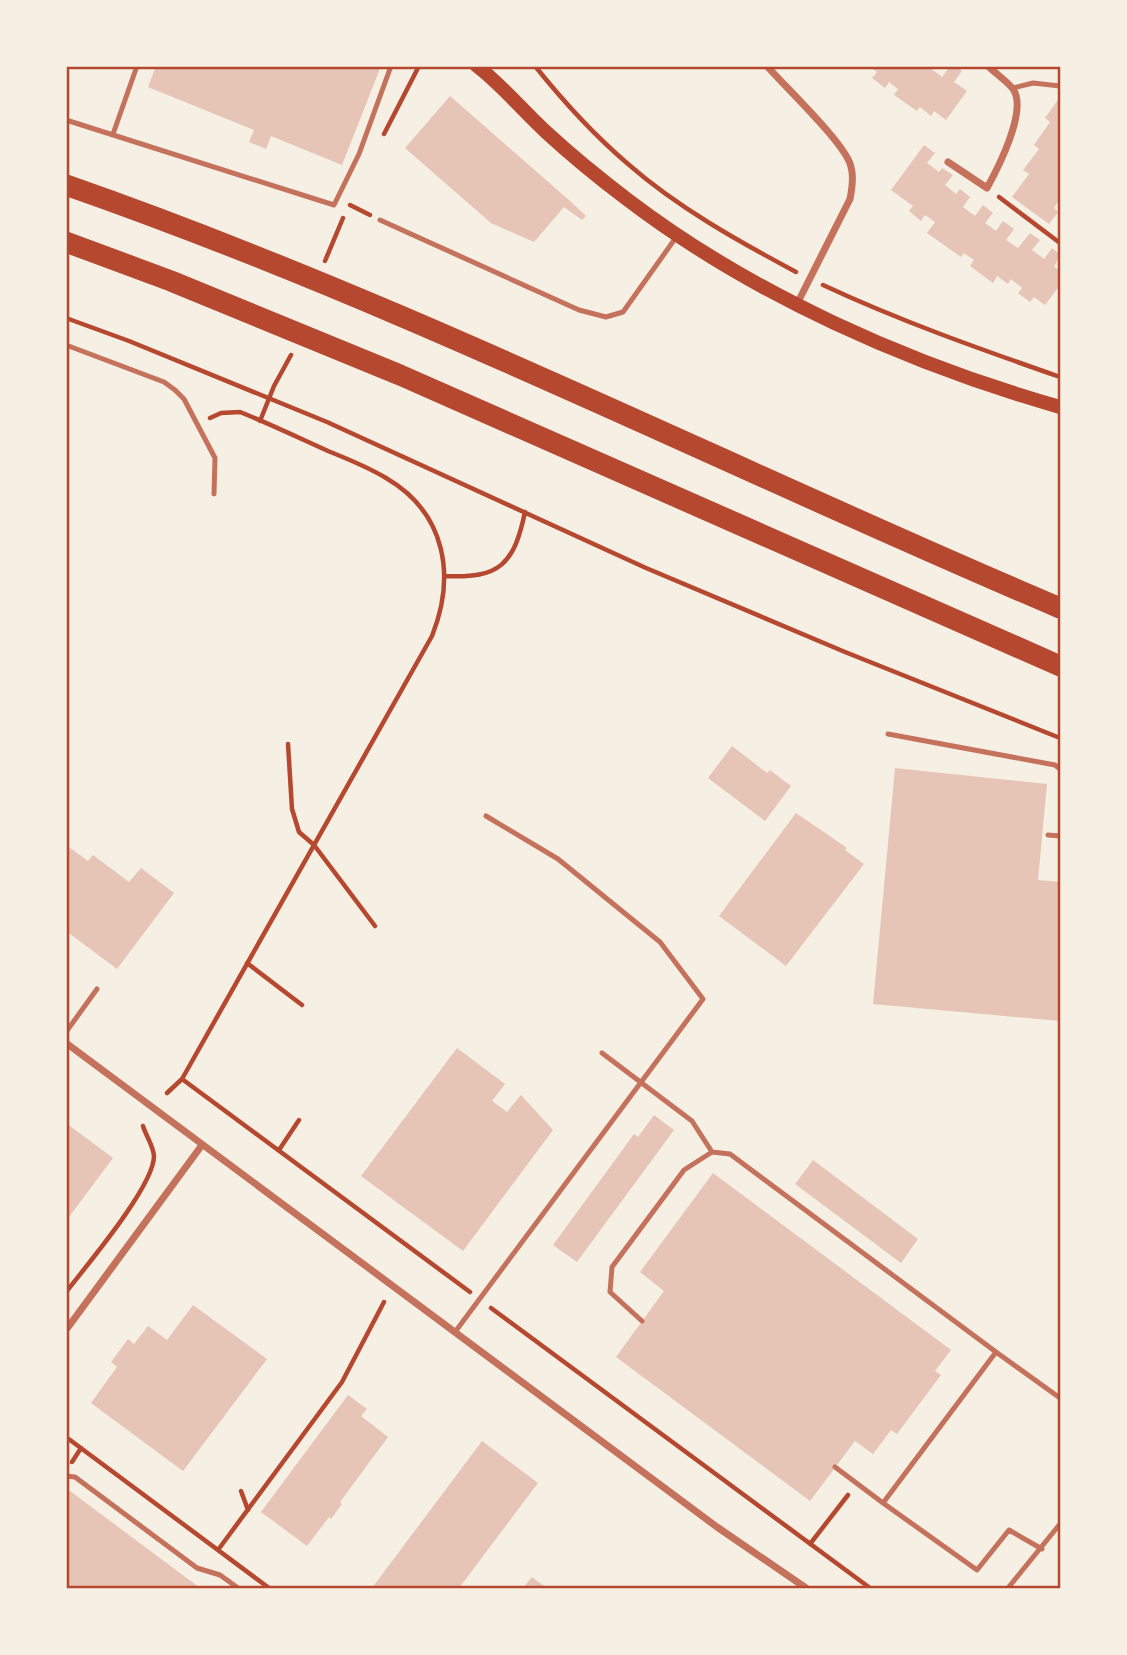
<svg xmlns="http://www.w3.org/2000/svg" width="1127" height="1655" viewBox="0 0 1127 1655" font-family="'Titillium Web',sans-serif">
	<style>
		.building { fill: #e6c5b7 }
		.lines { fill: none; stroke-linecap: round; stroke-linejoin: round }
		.path { stroke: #b5482f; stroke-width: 4.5 }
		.service { stroke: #c5725c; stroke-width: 5 }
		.minor { stroke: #c5725c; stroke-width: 7 }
		.secondary { stroke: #b5482f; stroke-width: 14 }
		.motorway { stroke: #b5482f; stroke-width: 21 }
		.neatline { fill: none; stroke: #b5482f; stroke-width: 2.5 }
	</style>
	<rect width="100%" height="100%" fill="#f6efe4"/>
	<path class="building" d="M156 66H381L342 165 271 136 266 149 249 142 254 130 148 87Z
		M869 66H932L930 68 942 77 950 66H956L962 71 954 82 967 91 946 120 934 111 931 116 920 107 917 111 894 95 898 89 889 82 885 88 872 78 877 72Z
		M450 96 570 201 586 216 582 220 564 207 534 242 491 223 405 148Z
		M1060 97V198L1054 208 1058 212 1049 224 1012 197 1029 174 1023 170 1039 149 1034 145 1050 122 1045 118Z
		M924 145 935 153 927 163 939 172 942 168 953 175 945 185 956 194 960 189 970 197 963 207 975 216 983 205 993 213 985 223 996 231 1003 221 1014 229 1006 240 1018 248 1030 233 1040 240 1032 250 1044 259 1052 248 1060 255 1054 267 1060 271V285L1045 305 1034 297 1030 302 1018 293 1022 288 1011 279 1008 284 997 276 993 283 970 266 974 260 964 253 961 257 927 233 935 222 925 215 921 221 909 211 913 206 891 190Z
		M732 746 767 773 770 770 791 786 765 821 708 778Z
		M895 768 1047 784 1038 880 1060 882V1021L873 1004Z
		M796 813 847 848 845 850 864 864 786 966 719 916Z
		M66 845 88 861 93 855 129 882 141 868 174 893 117 969 66 931Z
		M457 1048 505 1084 492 1101 507 1112 521 1095 553 1130 463 1251 361 1176Z
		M654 1115 674 1130 577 1262 553 1245 634 1134 638 1137Z
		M66 1123 113 1158 66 1221Z
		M813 1160 918 1239 901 1263 795 1184Z
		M713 1173 951 1350 935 1371 941 1375 897 1434 891 1430 873 1454 855 1441 810 1501 616 1357 664 1291 640 1272Z
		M193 1305 267 1359 183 1471 91 1403 117 1367 111 1362 128 1339 134 1344 148 1326 167 1340Z
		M348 1395 367 1409 361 1416 388 1437 340 1502 342 1504 331 1519 329 1517 307 1546 261 1512Z
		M482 1441 538 1483 459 1588H372Z
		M66 1488 200 1588H66Z
		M532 1577 544 1586 542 1588H523Z"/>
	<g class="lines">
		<path class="path" d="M535 66C563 101 594 135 628 164 677 207 738 241 796 272
			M384 134 419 66
			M999 197 1060 243
			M350 205 370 215
			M325 261 343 218
			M823 285C900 321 980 349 1060 377
			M66 318 129 341 327 422 646 568 845 652 1060 738
			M260 421 274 386 291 355
			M445 576C500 579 514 564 525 512
			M288 744 292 809 299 832 314 845 375 926
			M247 963 302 1005
			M182 1079 470 1292
			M167 1093 182 1079 432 636C456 576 446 513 386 478 368 467 348 459 328 451 299 438 270 424 240 412L221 413 210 418
			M279 1150 299 1120
			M66 1292C87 1265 154 1186 154 1156 153 1145 146 1136 143 1126
			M491 1308 870 1588
			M66 1437 269 1588
			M72 1462 81 1448
			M241 1491 248 1510
			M810 1544 848 1495
			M218 1550 342 1382 384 1302"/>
		<path class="service" d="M1013 88 1033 83 1060 86
			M66 120 334 205 359 154 391 66
			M113 134 137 66
			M380 220 579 310 606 317 623 312 677 236
			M66 345 164 382 175 390 184 399 215 458 214 494
			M888 734 1055 765 1060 769
			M1048 835 1060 836
			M66 1032 97 989
			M602 1053 692 1121 712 1152
			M642 1321 610 1292 612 1267 684 1170 712 1152 730 1154 996 1352
			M455 1332 703 999 660 942 558 859 486 816
			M835 1467 883 1503
			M66 1476 75 1477 197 1568 220 1575 238 1588
			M1042 1549 1009 1530 977 1570 883 1503 996 1352 1060 1398
			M1008 1588 1060 1524"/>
		<path class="minor" d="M767 66C784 86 847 145 851 167 854 177 852 189 850 199L797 304
			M948 162 987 188C998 168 1028 110 1013 89 1007 81 996 74 988 66
			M66 1043 717 1527 806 1588
			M66 1330 202 1145"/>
		<path class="secondary" d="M477 66C502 85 523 111 546 132 572 156 599 178 628 200 753 295 909 364 1060 407"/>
		<path class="motorway" d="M66 185C407 304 729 468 1060 608
			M66 242 171 281 400 375 1060 666"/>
	</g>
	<rect width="1127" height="1655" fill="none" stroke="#f6efe4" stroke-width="136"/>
	<rect x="68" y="68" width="991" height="1519" class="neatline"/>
</svg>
